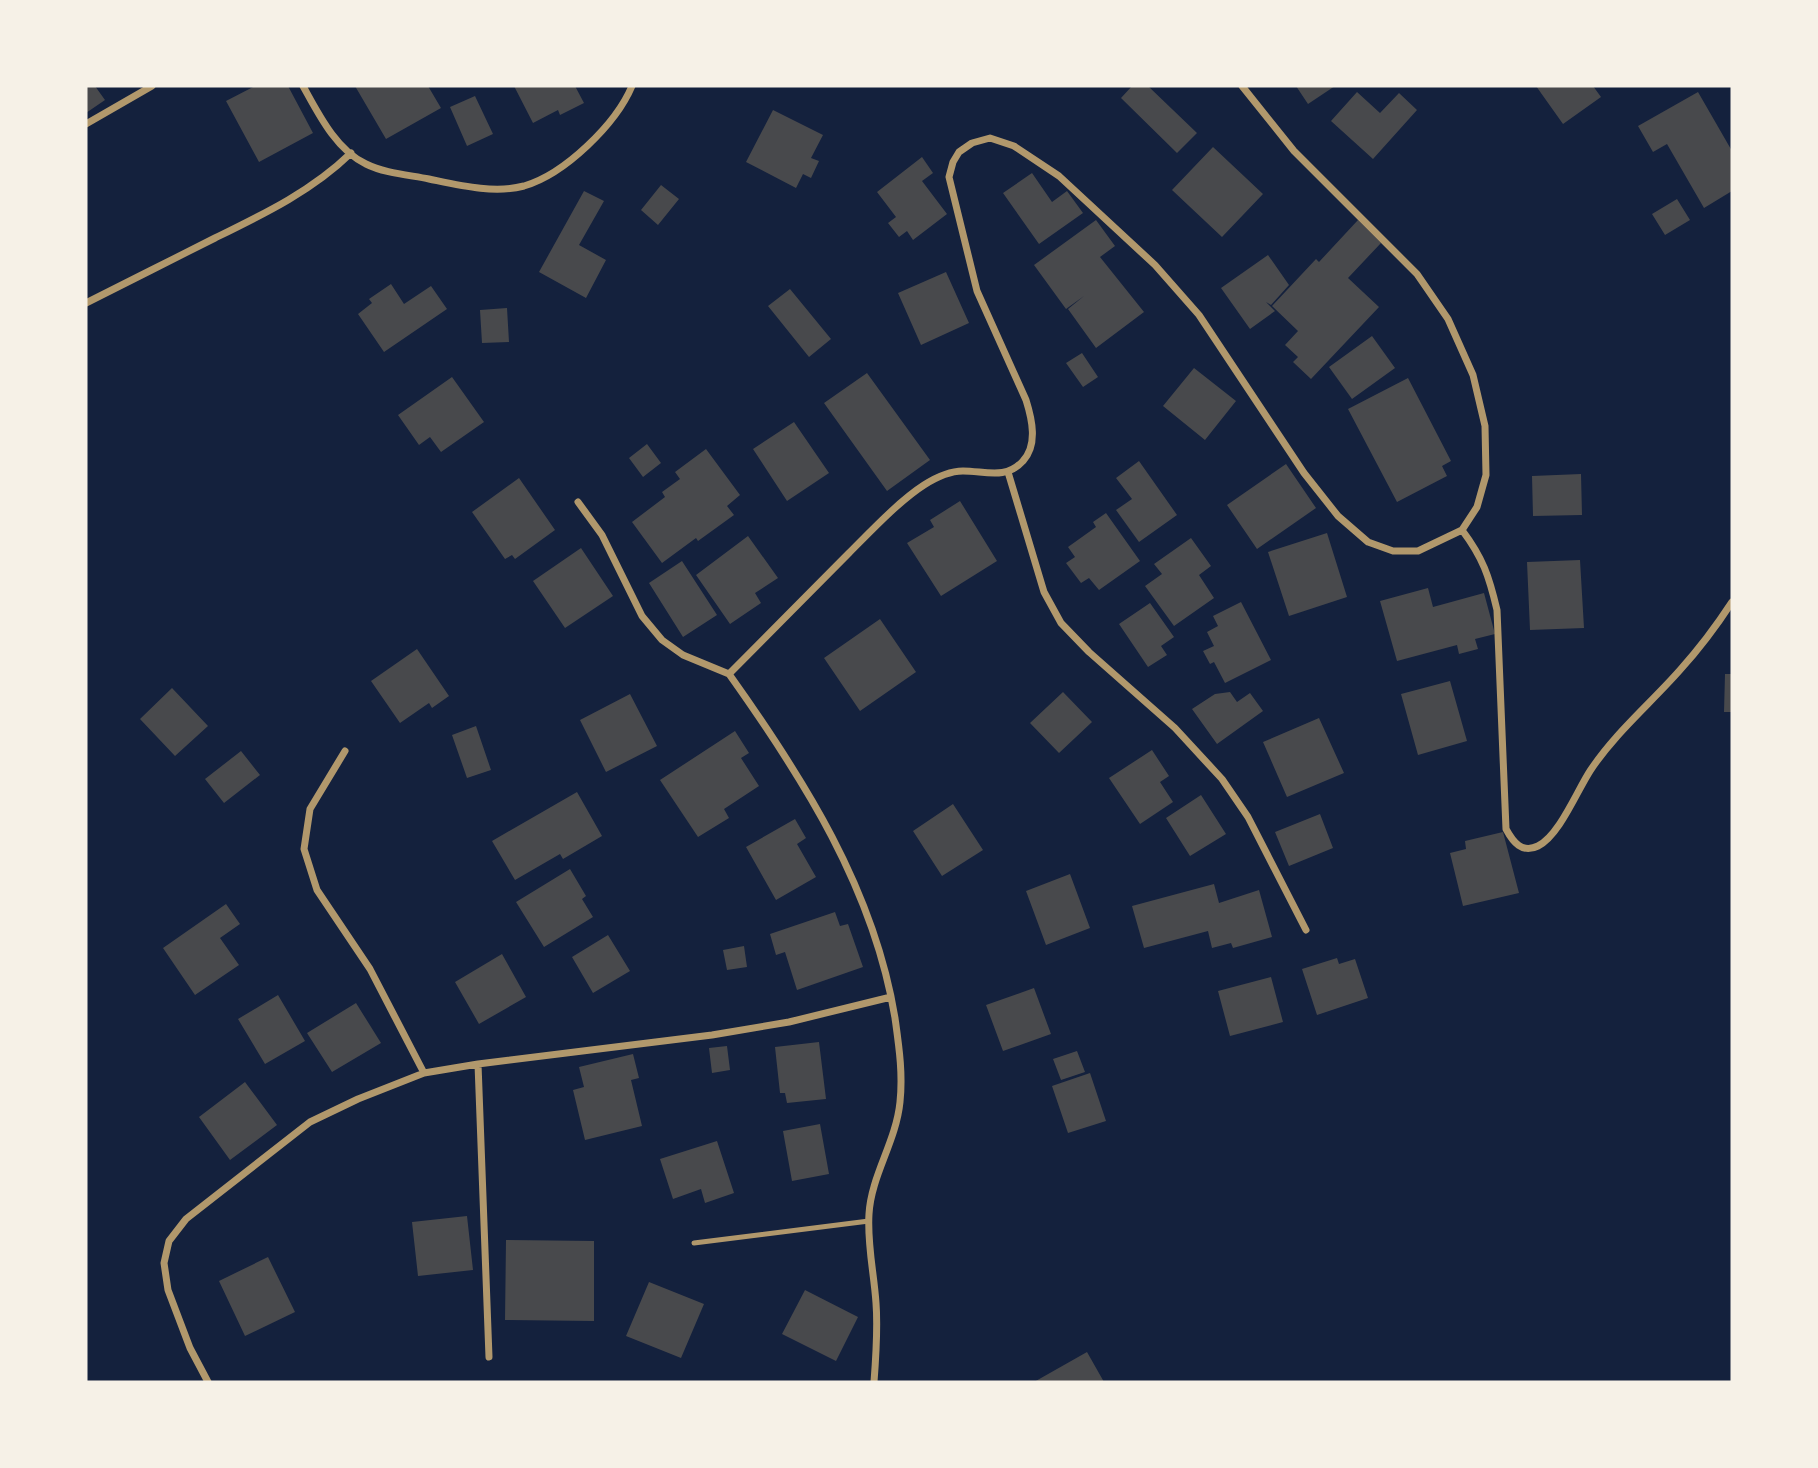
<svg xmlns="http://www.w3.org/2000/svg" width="1818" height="1468" viewBox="0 0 1818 1468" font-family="'Golos Text',sans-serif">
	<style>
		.building { fill: #48494c }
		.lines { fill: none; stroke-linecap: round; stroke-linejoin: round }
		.service { stroke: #b1986c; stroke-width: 5 }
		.minor { stroke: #b1986c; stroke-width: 7 }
	</style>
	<rect width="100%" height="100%" fill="#14213d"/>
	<path class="building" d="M86 86H95L105 100 86 113Z
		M255 86H288L313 133 259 162 226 101Z
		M355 86H428L441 108 386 139Z
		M514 86H575L584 103 560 115 558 110 533 123Z
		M1132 86H1148L1197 133 1177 153 1121 98Z
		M1296 86H1335L1308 104Z
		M1536 86H1593L1601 97 1563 124Z
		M1357 92 1380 113 1399 93 1417 110 1373 159 1331 121Z
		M1698 92 1732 151V191L1704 208 1667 144 1653 152 1638 126Z
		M475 96 493 134 467 146 450 107Z
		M773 110 823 135 811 158 819 161 811 178 803 174 796 188 746 162Z
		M1213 147 1263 194 1222 237 1172 190Z
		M922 157 933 173 922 181 947 214 913 240 907 231 899 237 888 223 896 217 877 192Z
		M1032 173 1052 202 1067 191 1083 213 1039 244 1003 193Z
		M661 185 679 199 658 225 641 210Z
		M584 191 604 201 579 245 606 260 586 298 539 272Z
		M1677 199 1690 220 1665 235 1652 214Z
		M1096 220 1115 246 1100 257 1144 312 1096 348 1068 309 1084 296 1066 309 1034 265Z
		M1358 220 1381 243 1348 278 1379 307 1311 379 1293 362 1298 357 1285 345 1298 331 1272 306 1316 259 1319 262Z
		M1268 255 1289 285 1271 305 1266 302 1275 311 1250 329 1221 288Z
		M946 272 969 323 921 345 898 293Z
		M391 284 404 304 431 286 447 309 384 352 358 314 372 303 369 299Z
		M790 289 831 339 809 357 768 306Z
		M507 308 509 342 482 343 480 310Z
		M1372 336 1395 368 1352 399 1329 367Z
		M1082 353 1098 377 1083 387 1066 363Z
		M1194 368 1236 401 1205 440 1163 406Z
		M867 373 930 460 887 491 824 403Z
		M452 377 484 422 441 452 430 437 419 445 398 415Z
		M1408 378 1451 461 1442 466 1447 476 1397 502 1348 409Z
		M794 422 829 473 787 501 753 449Z
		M647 444 661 463 643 477 629 458Z
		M706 449 740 495 727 506 734 515 698 541 696 538 662 563 632 522 665 497 662 492 680 479 675 472Z
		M1139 461 1177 515 1139 542 1116 510 1132 499 1116 478Z
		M1286 464 1316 508 1257 549 1227 505Z
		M1581 474 1582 515 1533 516 1532 476Z
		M519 478 555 530 515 559 512 555 505 559 472 512Z
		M960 501 997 561 941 596 907 543 934 527 930 520Z
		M1106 513 1140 561 1099 590 1089 578 1081 583 1066 563 1075 557 1068 547 1096 527 1093 522Z
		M1327 533 1347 597 1289 616 1268 552Z
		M748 536 778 578 755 593 761 603 730 624 696 575Z
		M1191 538 1211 566 1199 575 1214 598 1174 626 1145 586 1162 574 1154 564Z
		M581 548 613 596 565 628 533 581Z
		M1580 560 1584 628 1530 630 1527 562Z
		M682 561 717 615 683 637 649 583Z
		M1428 588 1433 607 1484 593 1495 634 1475 639 1478 649 1459 654 1457 645 1397 661 1380 601Z
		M1241 602 1271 660 1225 683 1214 662 1210 664 1203 651 1214 646 1207 632 1218 626 1213 616Z
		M1150 603 1174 637 1161 646 1167 655 1148 667 1119 624Z
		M880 619 916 672 860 711 824 658Z
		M417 649 449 696 432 708 429 703 400 723 371 681Z
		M1725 674H1732V712H1724Z
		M1450 681 1467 741 1418 755 1401 694Z
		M172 688 208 726 175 756 140 719Z
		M1063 692 1092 722 1059 753 1030 723Z
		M1230 692 1237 702 1250 693 1263 711 1217 744 1192 709 1215 694Z
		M630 694 657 746 606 772 580 720Z
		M1319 718 1344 773 1287 797 1263 742Z
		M476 726 491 770 467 778 452 735Z
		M735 731 749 753 741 758 759 786 724 809 729 818 698 837 660 780Z
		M1152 750 1169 776 1160 782 1173 802 1140 824 1109 778Z
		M241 751 260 775 224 803 205 779Z
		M577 792 602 836 563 859 560 854 515 880 492 841Z
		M1201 795 1226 834 1190 856 1166 818Z
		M953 804 983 850 942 876 913 831Z
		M1320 814 1333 848 1289 866 1275 832Z
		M795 819 806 838 797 844 816 877 776 900 746 847Z
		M1503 832 1519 893 1463 906 1450 853 1466 849 1465 841Z
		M570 869 586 896 582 899 593 917 544 947 516 902Z
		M1070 874 1090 928 1046 945 1026 891Z
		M1214 884 1219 903 1259 890 1272 937 1233 948 1231 943 1212 948 1208 931 1144 948 1132 906Z
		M226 904 240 924 220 938 239 965 195 995 163 948Z
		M835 912 840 926 848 924 863 967 797 990 785 952 776 955 770 934Z
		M608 935 630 971 593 993 572 957Z
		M744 946 747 967 727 970 723 950Z
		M502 954 526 997 479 1024 455 982Z
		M1337 958 1339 964 1355 959 1368 998 1317 1015 1302 969Z
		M1271 977 1283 1022 1230 1036 1218 991Z
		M1034 988 1051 1034 1003 1051 986 1005Z
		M278 995 305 1041 265 1064 238 1019Z
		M356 1003 381 1043 332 1072 307 1033Z
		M819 1042 826 1099 787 1103 785 1093H780L775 1047Z
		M727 1046 730 1070 712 1073 709 1048Z
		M1077 1051 1085 1072 1061 1080 1053 1059Z
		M633 1054 639 1078 631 1080 642 1126 585 1140 573 1090 584 1087 579 1067Z
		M1090 1073 1106 1121 1068 1133 1052 1086Z
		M245 1082 277 1125 230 1160 199 1117Z
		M820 1124 829 1174 792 1181 783 1131Z
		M717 1141 734 1193 705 1203 701 1189 673 1199 660 1159Z
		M467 1216 473 1270 418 1276 412 1222Z
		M506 1240 594 1241V1321L505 1320Z
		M268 1257 295 1312 245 1336 219 1281Z
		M649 1282 704 1304 681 1358 626 1336Z
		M805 1290 858 1317 836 1361 782 1334Z
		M1087 1352 1104 1382H1034Z"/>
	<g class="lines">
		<path class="service" d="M694 1243 869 1221"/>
		<path class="minor" d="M303 86C318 113 336 150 366 164 384 173 409 175 429 179 458 185 494 194 524 186 565 174 616 124 632 86
			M86 124 152 86
			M86 303C129 281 172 260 215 238 264 214 312 191 351 153
			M1008 472 1044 592 1061 623 1089 652 1175 728 1222 779 1248 817 1306 930
			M578 502 602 535 642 616 662 640 683 655 729 674
			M1462 530C1483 558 1489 576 1497 610L1506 829C1513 842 1522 854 1538 846 1559 836 1577 791 1590 771 1615 733 1650 704 1680 670 1699 649 1717 625 1732 602
			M345 751 310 809 304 849 317 890 370 969 424 1073
			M478 1064 489 1357
			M208 1382 190 1348 168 1290 164 1263 169 1241 186 1219 310 1122 358 1099 424 1073 478 1064 712 1035 789 1022 891 997
			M874 1382C876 1356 878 1329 876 1303 874 1273 867 1244 869 1214 871 1176 896 1142 900 1102 903 1073 899 1047 895 1018 874 889 803 778 729 674 769 634 809 593 849 553 870 532 899 501 924 485 935 478 949 471 963 471 985 471 1006 480 1023 461 1038 445 1032 419 1026 400L977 291 949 177 953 162 959 152 972 143 990 138 1014 146 1059 176 1155 265 1199 315 1304 473 1338 516 1368 542 1393 551H1418L1462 530 1477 507 1486 475 1485 426 1473 375 1448 319 1417 274 1294 151 1242 86"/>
	</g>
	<rect width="1818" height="1468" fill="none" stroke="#f6f1e7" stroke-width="175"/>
</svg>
